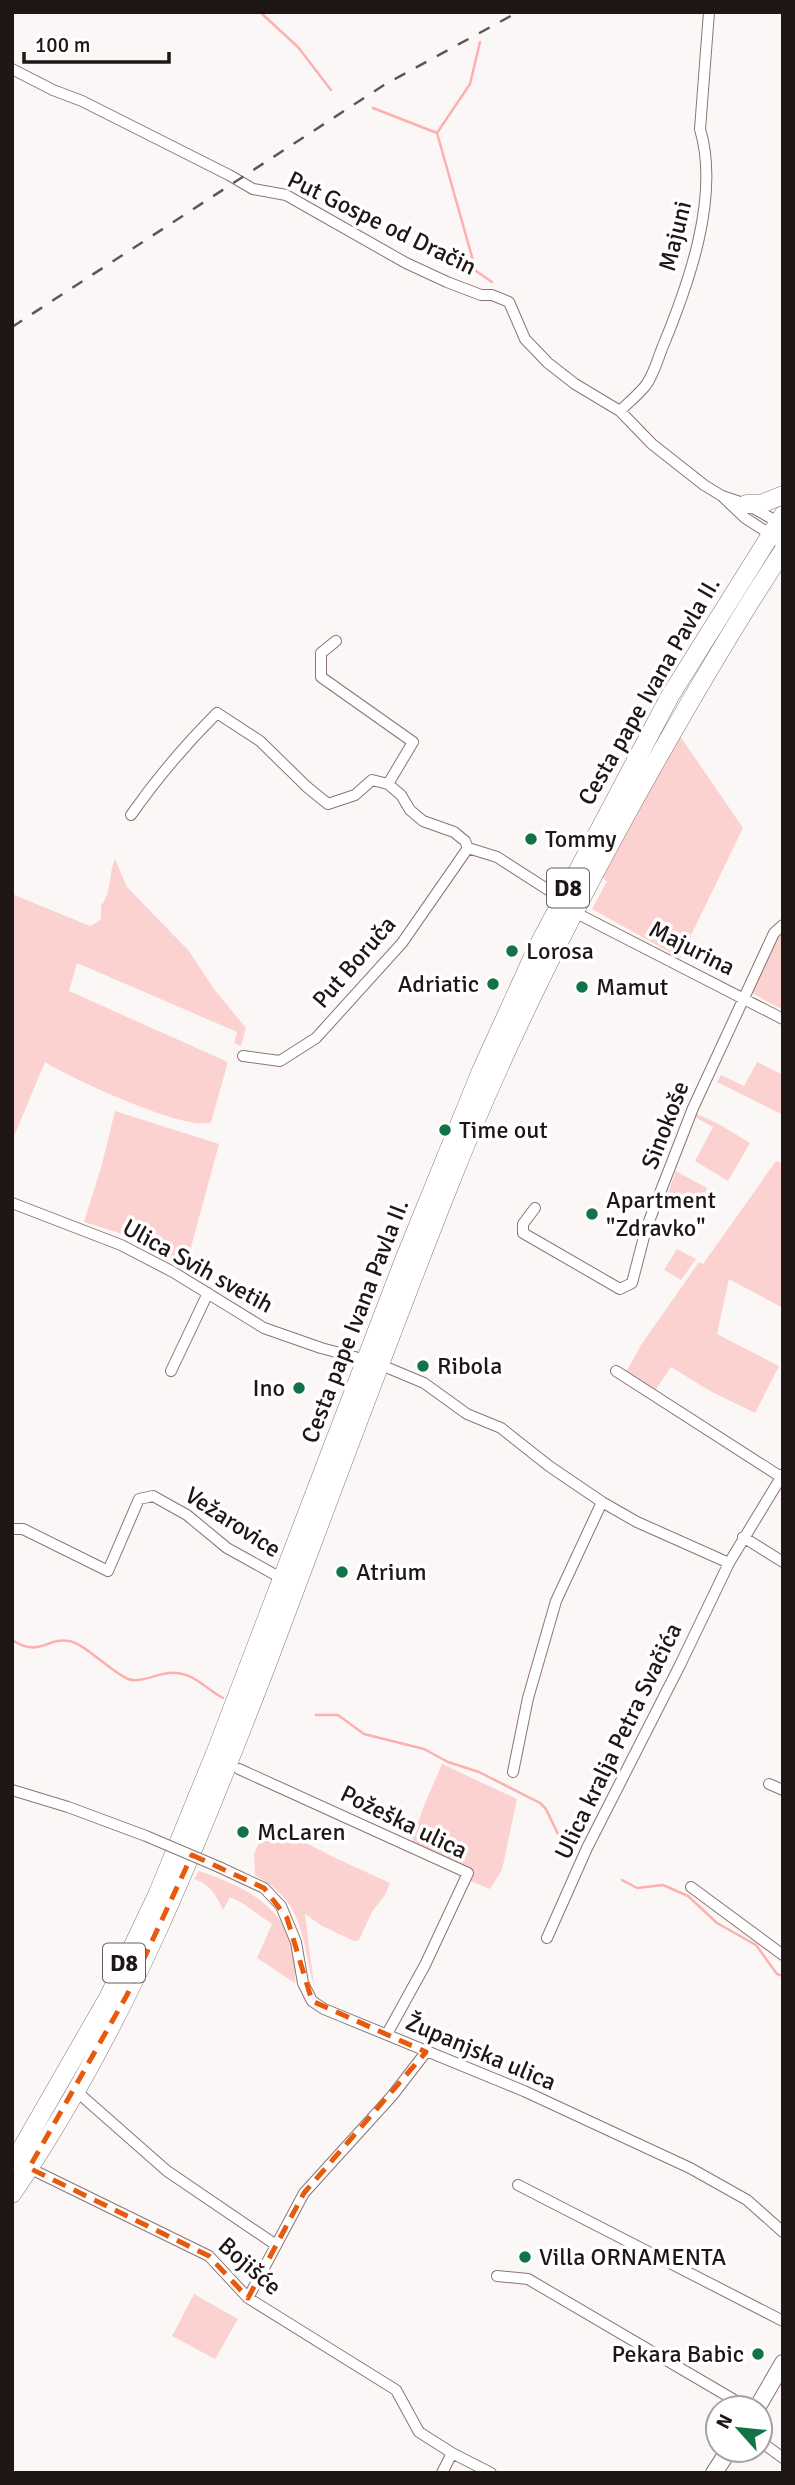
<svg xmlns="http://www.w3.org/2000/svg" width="795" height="2485" viewBox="0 0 795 2485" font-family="Signika,sans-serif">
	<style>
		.green { fill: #fbd2d0 }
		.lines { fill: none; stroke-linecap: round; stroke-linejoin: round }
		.stream { stroke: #fcb1ae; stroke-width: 2.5 }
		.minor-casing { stroke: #8a7574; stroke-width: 12 }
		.tertiary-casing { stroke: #8a7574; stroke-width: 16 }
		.secondary-casing { stroke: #8a7574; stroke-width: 18 }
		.primary-casing { stroke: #8a7574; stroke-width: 19 }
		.minor { stroke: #fff; stroke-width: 10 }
		.tertiary { stroke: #fff; stroke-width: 14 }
		.secondary { stroke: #fff; stroke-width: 16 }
		.primary { stroke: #fff; stroke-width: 18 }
		.rail { stroke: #5e5656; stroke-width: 2.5; stroke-dasharray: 12 12; stroke-linecap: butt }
		.minor-bridge-casing { stroke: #8a7574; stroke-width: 12; stroke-linecap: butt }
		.minor-bridge { stroke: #fff; stroke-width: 10 }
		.marked { fill: none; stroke: #e8590c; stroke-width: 5; stroke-dasharray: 14 9; stroke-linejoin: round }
		.poi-dot { fill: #137348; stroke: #fff; stroke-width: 2.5 }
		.labels { text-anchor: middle; stroke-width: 7; stroke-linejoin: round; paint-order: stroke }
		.shield { fill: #fff; stroke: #625c5c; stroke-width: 2 }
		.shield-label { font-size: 23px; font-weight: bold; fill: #1f1616 }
		.street-label { font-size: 24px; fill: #1f1616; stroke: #fff }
		.poi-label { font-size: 24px; fill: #1f1616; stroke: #fff; text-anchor: start }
	</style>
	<rect width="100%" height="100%" fill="#fcf7f7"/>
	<path class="green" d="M678 733 743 828 680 958 592 909 607 881 601 877Z
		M115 859 127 887 189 951 214 989 246 1028 241 1046 234 1043 237 1032 77 963 69 991 228 1062 211 1122C188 1133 68 1077 45 1062L12 1141V894L90 926 101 920V906C112 892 108 875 115 859Z
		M783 933V1010L752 993 778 937Z
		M757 1062 783 1075V1115L717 1082 721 1075 744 1086Z
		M115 1111 219 1144 186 1266 125 1235 84 1222 102 1164Z
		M695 1113 717 1123 750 1143 728 1181 695 1161 713 1127 693 1116Z
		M776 1161 783 1164V1308L729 1279 717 1334 779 1366 755 1413 710 1391 671 1367 654 1392 625 1374 641 1345 699 1262 703 1264Z
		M676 1171 707 1188 696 1212 667 1196Z
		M677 1249 696 1259 681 1280 664 1270Z
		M442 1764 517 1799 502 1870 490 1889 468 1880 469 1869 411 1844 423 1808Z
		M268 1823 333 1857 390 1883 385 1895 372 1912 359 1940 354 1941 322 1926 305 1914 314 1986C301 1937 305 1903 255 1875L254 1854Z
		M199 1871C257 1891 298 1914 295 1983L257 1958 272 1924 242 1903 230 1897 223 1910C216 1895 210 1884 194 1879Z
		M194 2294 238 2319 215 2359 172 2336Z"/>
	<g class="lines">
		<path class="stream" d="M260 12 298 47 331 90
			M480 42 470 84 437 133 476 271 492 282
			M373 108 437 133
			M12 1640C40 1658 47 1637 69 1641 84 1643 111 1672 128 1679 143 1684 159 1671 176 1673 195 1674 207 1690 223 1698
			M316 1715H338L364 1734 424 1749 448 1762 479 1772 540 1803 546 1809 558 1834 573 1846
			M622 1880 637 1888 663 1885 688 1896 717 1923 756 1945 777 1974 783 1976"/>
		<g class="minor-casing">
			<path id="minor" d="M12 69 53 90 82 101 229 175 253 189 286 195 406 263 447 282 481 295H492L509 302 525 339 548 363 575 384 620 411 652 444 704 485 722 496 746 504 778 522
				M620 411C628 403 639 394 646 385 654 374 658 358 663 346 689 283 720 196 700 129L709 12
				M724 498 745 518 770 534
				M336 641 321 653V677L413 742 388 784
				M131 815C157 778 185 745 217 713L260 741 307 787 328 804 355 795 372 780 388 784 401 795 410 810 423 821 454 832 465 841 468 848 497 857 553 893
				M582 916 783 1019
				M243 1056 280 1061 316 1038 402 943 468 848
				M12 1203 121 1245 173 1272 264 1328 321 1348 366 1360
				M535 1208 523 1224V1233L620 1289 632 1283 646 1229 693 1108 774 933 783 925
				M381 1365 424 1383 467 1414 501 1428 549 1466 602 1502 637 1522 729 1563
				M171 1371 208 1293
				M616 1371 781 1477
				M12 1529H23L108 1571 139 1499 153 1496 187 1515 227 1548 281 1578
				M743 1537 783 1562
				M239 1769 468 1873 425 1965 387 2034
				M513 1772 528 1698 556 1601 602 1502
				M769 1784 783 1790
				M12 1790 68 1807 146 1836
				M219 1867 264 1888 281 1906 296 1942 303 1983 312 2001 324 2009 524 2091 690 2168 747 2200 783 2232
				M691 1887 783 1955
				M547 1938 587 1848 680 1665 729 1563 783 1474
				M75 2090 167 2171 276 2245
				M29 2168 209 2256 248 2298 396 2390 419 2432 452 2453 491 2473
				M518 2185 783 2321
				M497 2276 528 2279 748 2408
				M248 2298 304 2193 392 2096 426 2052
				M760 2441 783 2458
				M442 2473 452 2453"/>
		</g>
		<g class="tertiary-casing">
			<path id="tertiary" d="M770 534 783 542"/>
		</g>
		<g class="secondary-casing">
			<path id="secondary" d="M757 2408 783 2363
				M714 2473 729 2450"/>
		</g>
		<g class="primary-casing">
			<path id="primary" d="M746 504H761L783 495
				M12 2165 108 1998 158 1893 216 1751 404 1260 481 1071 537 948 670 696 783 515
				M12 2194C124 2030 198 1844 269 1659 329 1500 388 1339 451 1181 507 1039 576 903 651 770 693 696 736 622 783 551"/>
		</g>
		<use href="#minor" class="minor"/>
		<use href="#tertiary" class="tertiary"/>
		<use href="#secondary" class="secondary"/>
		<use href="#primary" class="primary"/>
		<path class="rail" d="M12 327 384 85 518 12"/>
		<g class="minor-bridge-casing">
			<path id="minor-bridge" d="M146 1836 219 1867"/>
		</g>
		<use href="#minor-bridge" class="minor-bridge"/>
	</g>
	<path class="marked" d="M192 1855 264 1888 287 1918 312 2001 426 2052 304 2193 248 2298 209 2256 29 2168 127 1995Z"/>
	<g class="poi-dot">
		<circle cx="531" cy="839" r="7"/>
		<circle cx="512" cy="951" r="7"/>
		<circle cx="493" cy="984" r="7"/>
		<circle cx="582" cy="987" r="7"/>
		<circle cx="445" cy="1130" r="7"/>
		<circle cx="592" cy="1214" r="7"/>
		<circle cx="423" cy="1366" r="7"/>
		<circle cx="299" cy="1388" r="7"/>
		<circle cx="342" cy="1572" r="7"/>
		<circle cx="243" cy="1832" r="7"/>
		<circle cx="525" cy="2257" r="7"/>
		<circle cx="758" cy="2354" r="7"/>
	</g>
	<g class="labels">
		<g class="shield">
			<rect x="547" y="868.5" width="42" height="39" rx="5"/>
			<rect x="103" y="1943.5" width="42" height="39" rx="5"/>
		</g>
		<g class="shield-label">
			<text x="568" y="896">D8</text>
			<text x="124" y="1971">D8</text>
		</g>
		<g class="street-label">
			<text transform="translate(382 223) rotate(26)" y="8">Put Gospe od Dračin</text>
			<text transform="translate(675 236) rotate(-76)" y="8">Majuni</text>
			<text transform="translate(649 691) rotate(-60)" y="8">Cesta pape Ivana Pavla II.</text>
			<text transform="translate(692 948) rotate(27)" y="8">Majurina</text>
			<text transform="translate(354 962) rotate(-49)" y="8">Put Boruča</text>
			<text transform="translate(665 1125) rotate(-69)" y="8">Sinokoše</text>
			<text transform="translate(198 1266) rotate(29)" y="8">Ulica Svih svetih</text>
			<text transform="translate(355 1321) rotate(-69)" y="8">Cesta pape Ivana Pavla II.</text>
			<text transform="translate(233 1522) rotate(33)" y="8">Vežarovice</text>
			<text transform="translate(618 1741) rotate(-64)" y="8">Ulica kralja Petra Svačića</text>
			<text transform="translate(404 1822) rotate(26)" y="8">Požeška ulica</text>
			<text transform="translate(481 2052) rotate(23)" y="8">Županjska ulica</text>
			<text transform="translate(250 2266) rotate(41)" y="8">Bojišće</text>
		</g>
		<g class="poi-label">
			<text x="545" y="847">Tommy</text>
			<text x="526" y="959">Lorosa</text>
			<text x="479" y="992" text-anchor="end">Adriatic</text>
			<text x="596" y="995">Mamut</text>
			<text x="459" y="1138">Time out</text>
			<text x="606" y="1208">Apartment<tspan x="606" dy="28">"Zdravko"</tspan></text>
			<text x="437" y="1374">Ribola</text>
			<text x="285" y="1396" text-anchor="end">Ino</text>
			<text x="356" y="1580">Atrium</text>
			<text x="257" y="1840">McLaren</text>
			<text x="539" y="2265">Villa ORNAMENTA</text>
			<text x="744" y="2362" text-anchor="end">Pekara Babic</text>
		</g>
	</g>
	<rect width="795" height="2485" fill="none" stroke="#1f1616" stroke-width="28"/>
	<g transform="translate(739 2429) rotate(297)"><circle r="33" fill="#ffffff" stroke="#a5a2a2" stroke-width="2"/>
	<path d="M0-5L12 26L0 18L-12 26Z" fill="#137348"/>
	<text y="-10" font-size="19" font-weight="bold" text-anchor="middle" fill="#1f1616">N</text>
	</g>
	<path d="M24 52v10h145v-10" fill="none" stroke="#1f1616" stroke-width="3.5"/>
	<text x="35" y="52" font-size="21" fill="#1f1616" stroke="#ffffff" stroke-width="5" paint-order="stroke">100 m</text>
</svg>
